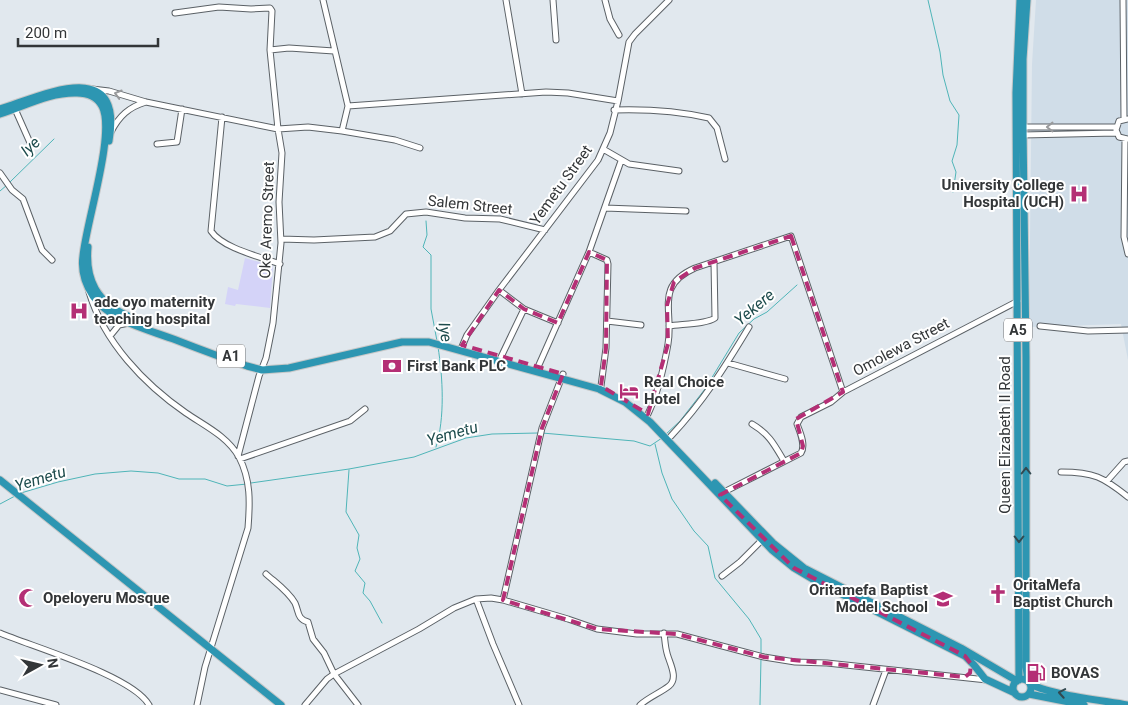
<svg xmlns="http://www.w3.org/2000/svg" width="1128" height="705" viewBox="0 0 1128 705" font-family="Roboto,sans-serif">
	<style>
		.built { fill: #d0dde8 }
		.green { fill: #d4d3f8 }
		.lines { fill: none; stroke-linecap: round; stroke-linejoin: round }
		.stream { stroke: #4fb5b8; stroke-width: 1 }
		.minor-casing { stroke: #5b6166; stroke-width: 7 }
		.highway-casing { stroke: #c6c7c7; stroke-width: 9 }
		.minor { stroke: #fff; stroke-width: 5 }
		.highway { stroke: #2d96b2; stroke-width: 7 }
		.oneway { stroke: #999a9c }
		.oneway2 { stroke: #324950 }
		.marked { fill: none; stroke: #b42f75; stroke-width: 4; stroke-dasharray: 10 6; stroke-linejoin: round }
		.labels { text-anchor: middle; stroke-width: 4; stroke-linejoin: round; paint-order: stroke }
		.shield { fill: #fff; stroke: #707274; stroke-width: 1 }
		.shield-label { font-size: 14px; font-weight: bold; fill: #333638 }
		.street-label { font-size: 15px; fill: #333638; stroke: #fff }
		.poi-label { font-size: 15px; font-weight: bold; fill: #333638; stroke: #fff; text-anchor: start }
		.water-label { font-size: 16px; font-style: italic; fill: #1e4c4d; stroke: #fff }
	</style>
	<rect width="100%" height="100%" fill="#e1e8ee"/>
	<path class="built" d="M1036 0H1128V360L1121 324 1029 327 1032 64Z"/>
	<path class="green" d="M245 258 273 266 270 308 236 304 235 306 225 304 228 287 238 290Z"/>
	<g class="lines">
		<path class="stream" d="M928 0 940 52 943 75 950 101 959 115 957 145 952 161 956 172 953 192
			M10 182 54 139
			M0 191 7 185
			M426 221 427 235 423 247 431 255V309L437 341
			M542 433 634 441 650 446 662 438
			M665 435 680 421 705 389 739 333 754 319 767 312 797 285
			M655 444 662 473 672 499 694 531 708 546 715 578 749 619 761 639V654
			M436 447C445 418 443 378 438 347
			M349 470 346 512 359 535 357 548 360 559 355 571 365 583 363 593 370 601 382 623
			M251 483 349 469 414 457 466 438 492 434 538 433
			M21 493 58 482 95 474 131 471 158 473 179 479H205L227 486 247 484
			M0 504 15 496
			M760 705 761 658"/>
		<g class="minor-casing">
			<path id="minor" d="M506 0 522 94
				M553 0 556 40
				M605 0 610 19 619 35
				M1123 0 1124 119
				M175 13 219 7 251 9 270 8 272 11 270 50 278 129 282 153 279 202 281 243 273 323 266 358 259 376 238 456
				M270 50 289 48 334 51
				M92 89 109 91 146 102 278 129 308 127 342 131 348 106 323 0
				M348 106 546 92 568 93 618 101
				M15 109 31 145
				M614 110C646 109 678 111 709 118L717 128 725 159
				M222 117 211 231C222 248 261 257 280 264
				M1128 119 1119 121 1116 130 1119 137 1128 139
				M1021 127H1116
				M342 131 395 140 420 148
				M111 132C119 116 129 107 146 102
				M1022 135 1116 133
				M1125 139 1124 237 1128 254
				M157 144 177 142 182 109
				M603 149 629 164 679 171
				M0 173 12 190 23 199 42 250 52 260
				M605 208 686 211
				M281 239 314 240 375 237 390 231 406 214 426 212 465 218 500 219 545 230
				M499 290 524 309 558 323
				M89 292C104 342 144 384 186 413 205 426 227 436 239 457 251 480 250 503 248 528L205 667 197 705
				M607 321 641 325
				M669 326C681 324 707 324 715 318L714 262
				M1040 326 1088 331 1128 330
				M110 336 119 325 129 323
				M461 349 467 335 499 290 598 160 610 133 618 101 629 42 635 34 669 0
				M501 357 524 309
				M728 363 785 379
				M538 367 589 252
				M601 386 606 348 608 264 607 260 589 252 621 161
				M648 414C658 393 664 367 668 344 674 311 654 286 695 268L791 236 843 392
				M752 424C769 434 774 444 784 461
				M671 436C703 402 725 367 749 327
				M240 459 350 421 365 409
				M1061 472C1094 472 1103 477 1128 497
				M1107 481 1124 462 1128 461
				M722 493 801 453C806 445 800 432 797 424L801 417 831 402 843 392 1018 301
				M266 574C276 583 288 591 295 603 299 612 297 619 308 622L313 639 324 653 334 674 358 705
				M722 576 740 562 764 538
				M476 599 493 644 519 705
				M503 600 542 428 563 374
				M0 633C33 647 133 676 149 705
				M0 690 56 705
				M305 705 327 679 334 674 419 629 454 608 476 599 491 598 503 600 568 619 597 629 637 634H677L764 657 795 662 827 663 987 680
				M640 705C649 697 660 693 669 686 679 678 669 662 667 653 665 646 665 640 664 633
				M873 705 886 670"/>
		</g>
		<g class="highway-casing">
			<path id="highway" d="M1027 0 1023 59V128L1026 357V667L1028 681
				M0 109C42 96 124 55 109 141
				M0 114C25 106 50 92 77 93 87 93 97 97 102 106 116 133 86 222 83 256 81 270 85 284 93 296 111 322 147 329 176 340 199 349 223 358 247 366L262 370 289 368 402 342H429L599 389 625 402 650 422 772 550 794 568 816 581 965 656 974 665 985 679 1015 693
				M88 247C85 280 97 302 128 316
				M0 480 281 705
				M715 483 773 543 804 568 961 648 1017 681
				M1013 688a9 9 0 1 1 18 0a9 9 0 1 1-18 0Z
				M1019 680 1016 93 1020 0
				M1030 683C1043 694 1107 701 1127 705
				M1029 694 1084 705"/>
		</g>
		<use href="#minor" class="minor"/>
		<use href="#highway" class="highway"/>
	</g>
	<defs><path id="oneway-chevron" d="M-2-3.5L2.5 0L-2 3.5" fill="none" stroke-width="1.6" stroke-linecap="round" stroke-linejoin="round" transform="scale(1.25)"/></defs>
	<g class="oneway">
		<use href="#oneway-chevron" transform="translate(118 94) rotate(-164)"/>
		<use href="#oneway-chevron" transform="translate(1050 127) rotate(180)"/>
	</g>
	<g class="oneway2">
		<use href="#oneway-chevron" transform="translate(1026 471) rotate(-90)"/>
		<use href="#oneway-chevron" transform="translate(1019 539) rotate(90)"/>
		<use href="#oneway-chevron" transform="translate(1062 693) rotate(-170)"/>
	</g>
	<path class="marked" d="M791 236 843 392 796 419 803 446 801 453 720 495 794 568 965 656 971 664 970 673 965 677 764 657 677 634 597 629 503 600 542 428 563 374 462 345 499 290 524 309 558 323 589 252 607 260 606 348 601 386 648 414 668 344 667 305 674 282 695 268Z"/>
	<defs>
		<g id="hospital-bare" transform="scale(1.5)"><path d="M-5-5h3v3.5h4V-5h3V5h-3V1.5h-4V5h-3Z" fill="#b42f75" stroke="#fff" stroke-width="2.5" paint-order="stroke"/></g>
		<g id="bank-bare" transform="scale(1.5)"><path d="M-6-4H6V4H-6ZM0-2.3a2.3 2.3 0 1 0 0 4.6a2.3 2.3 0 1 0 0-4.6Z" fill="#b42f75" stroke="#fff" stroke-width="2.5" paint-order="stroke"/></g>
		<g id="hotel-bare" transform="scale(1.5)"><path d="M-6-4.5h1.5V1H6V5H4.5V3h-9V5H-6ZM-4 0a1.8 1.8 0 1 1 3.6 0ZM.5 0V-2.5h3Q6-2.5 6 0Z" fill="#b42f75" stroke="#fff" stroke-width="2.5" paint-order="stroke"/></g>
		<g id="church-bare" transform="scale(1.5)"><path d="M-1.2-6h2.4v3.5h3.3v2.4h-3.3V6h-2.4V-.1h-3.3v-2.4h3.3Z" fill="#b42f75" stroke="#fff" stroke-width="2.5" paint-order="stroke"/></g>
		<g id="mosque-bare" transform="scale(1.5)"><path d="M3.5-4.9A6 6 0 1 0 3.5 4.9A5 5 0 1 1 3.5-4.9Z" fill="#b42f75" stroke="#fff" stroke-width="2.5" paint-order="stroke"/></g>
		<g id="school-bare" transform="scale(1.5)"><path d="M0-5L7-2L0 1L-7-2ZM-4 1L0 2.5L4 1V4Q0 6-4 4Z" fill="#b42f75" stroke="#fff" stroke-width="2.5" paint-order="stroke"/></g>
		<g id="fuel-bare" transform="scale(1.5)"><path d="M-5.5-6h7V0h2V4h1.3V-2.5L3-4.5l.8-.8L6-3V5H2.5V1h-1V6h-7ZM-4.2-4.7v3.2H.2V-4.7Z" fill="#b42f75" stroke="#fff" stroke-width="2.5" paint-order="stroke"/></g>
	</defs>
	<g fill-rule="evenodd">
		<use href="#hospital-bare" x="1079" y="194"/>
		<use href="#hospital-bare" x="79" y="311"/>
		<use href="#bank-bare" x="392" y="366"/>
		<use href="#hotel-bare" x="629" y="391"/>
		<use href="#church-bare" x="998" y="594"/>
		<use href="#mosque-bare" x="28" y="598"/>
		<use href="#school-bare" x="943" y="599"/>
		<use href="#fuel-bare" x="1036" y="673"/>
	</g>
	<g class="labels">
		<g class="shield">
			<rect x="1004" y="318.5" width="28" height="23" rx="4"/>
			<rect x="217" y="344.5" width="28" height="23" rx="4"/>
		</g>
		<g class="shield-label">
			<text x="1018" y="335">A5</text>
			<text x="231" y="361">A1</text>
		</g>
		<g class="street-label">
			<text transform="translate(561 185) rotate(-54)" y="5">Yemetu Street</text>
			<text transform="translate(470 205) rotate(6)" y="5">Salem Street</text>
			<text transform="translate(267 220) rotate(-88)" y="5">Oke Aremo Street</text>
			<text transform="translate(901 347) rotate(-28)" y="5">Omolewa Street</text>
			<text transform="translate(1005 435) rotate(-90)" y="5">Queen Elizabeth II Road</text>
		</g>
		<g class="poi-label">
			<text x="1064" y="190" text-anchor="end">University College<tspan x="1064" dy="17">Hospital (UCH)</tspan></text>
			<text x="94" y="307">ade oyo maternity<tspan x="94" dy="17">teaching hospital</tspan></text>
			<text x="407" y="371">First Bank PLC</text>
			<text x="644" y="387">Real Choice<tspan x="644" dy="17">Hotel</tspan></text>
			<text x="1013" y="590">OritaMefa<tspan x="1013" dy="17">Baptist Church</tspan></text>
			<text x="928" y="595" text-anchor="end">Oritamefa Baptist<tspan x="928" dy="17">Model School</tspan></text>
			<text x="43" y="603">Opeloyeru Mosque</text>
			<text x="1051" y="678">BOVAS</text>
		</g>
		<g class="water-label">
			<text transform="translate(30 146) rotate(-44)" y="6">Iye</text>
			<text transform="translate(754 307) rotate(-40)" y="6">Yekere</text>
			<text transform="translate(446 332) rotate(81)" y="6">Iye</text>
			<text transform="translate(452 433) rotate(-16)" y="6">Yemetu</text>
			<text transform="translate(40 478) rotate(-17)" y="6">Yemetu</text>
		</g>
	</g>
	<g transform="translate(40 665) rotate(82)" stroke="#ffffff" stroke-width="4" paint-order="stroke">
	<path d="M0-4L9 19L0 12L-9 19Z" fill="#333638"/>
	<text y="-8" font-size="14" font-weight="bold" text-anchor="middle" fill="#333638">N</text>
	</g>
	<path d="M18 38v8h140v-8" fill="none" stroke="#333638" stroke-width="2.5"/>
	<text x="25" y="38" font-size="15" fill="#333638" stroke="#ffffff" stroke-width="4" paint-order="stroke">200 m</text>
</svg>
